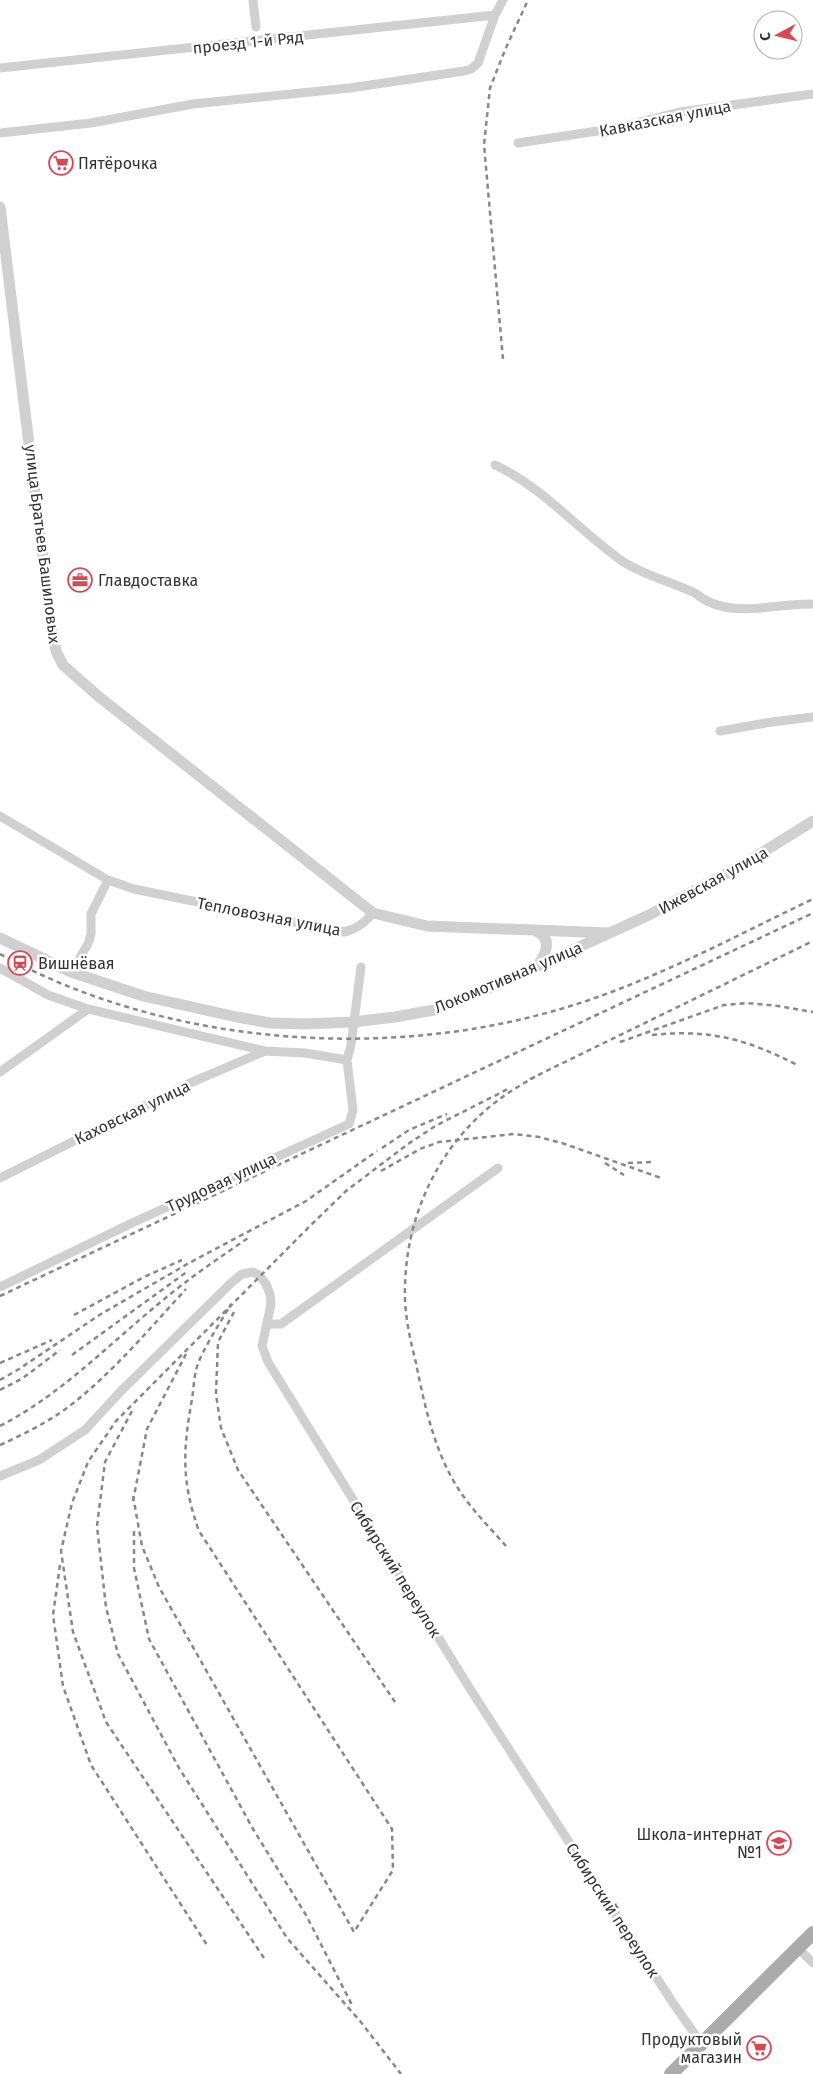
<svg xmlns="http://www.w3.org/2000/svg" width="813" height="2074" viewBox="0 0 813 2074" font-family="'Fira Sans',sans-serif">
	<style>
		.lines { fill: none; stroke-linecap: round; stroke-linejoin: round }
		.minor { stroke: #d0d0d0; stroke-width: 9 }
		.tertiary { stroke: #d0d0d0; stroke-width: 11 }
		.primary { stroke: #ababab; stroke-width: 14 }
		.rail { stroke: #888; stroke-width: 2.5; stroke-dasharray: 5 4; stroke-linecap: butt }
		.labels { text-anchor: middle; stroke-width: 5; stroke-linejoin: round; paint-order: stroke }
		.street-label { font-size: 16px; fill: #333; stroke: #fff }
		.poi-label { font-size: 16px; fill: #333; stroke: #fff; text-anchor: start }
	</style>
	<rect width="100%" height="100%" fill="#fff"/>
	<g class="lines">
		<path class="minor" d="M253 0 256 27
			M0 68 495 15
			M0 133 91 123 193 104 350 88 464 71 471 69 478 63 495 15 503 0
			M518 143 611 129 680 112 813 94
			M495 465C544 488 578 530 622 561 643 575 672 582 695 593 728 621 774 603 813 604
			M720 731 772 722 813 717
			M0 816 108 880 134 889 344 932C357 929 364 923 373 913
			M0 968 48 995 88 1009 265 1051 305 1053 347 1060
			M71 972 88 944 91 934V914L108 880
			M0 1072 88 1009
			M0 1178 190 1083 265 1051
			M0 1287 132 1223 349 1124 353 1110 347 1060 351 1045 361 967
			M267 1324H281L498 1168
			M0 1476 39 1460 85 1430 120 1392 231 1283 242 1274 253 1272 259 1275 266 1284 270 1294 271 1304 262 1346 268 1362 472 1692 673 2003 701 2043
			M798 1948 813 1963"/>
		<path class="tertiary" d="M0 207 51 624 56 651 63 665 98 696 373 913 427 926 609 933
			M536 931C554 939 545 955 537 967
			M0 938 71 972 143 996 237 1017 270 1023 304 1024 353 1022 395 1017 434 1010 487 989 649 915 742 865 813 821"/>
		<path class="primary" d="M671 2074 813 1933"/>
		<path class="rail" d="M503 359 484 145 490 88 505 50 528 0
			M0 954C161 1043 374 1061 550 1012 642 987 727 940 813 899
			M652 1035C709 1029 747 1039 797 1065
			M620 1042 724 1005 747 1003 778 1006 813 1012
			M530 1079 813 941
			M382 1148 409 1130 447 1114
			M605 1163 624 1175
			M628 1163 652 1162
			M381 1171 420 1149 439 1142 514 1134 539 1137 565 1144 661 1178
			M0 1296 813 913
			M234 1312 218 1342 216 1394 221 1428 238 1470 395 1702
			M74 1315 144 1277 182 1260
			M72 1355 188 1271
			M0 1363 52 1340
			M0 1380 19 1369 101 1314 189 1263 306 1201 377 1151
			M0 1390 23 1378 60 1350
			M132 1411 105 1462 97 1526 106 1607 118 1654 179 1768 287 1938 360 2021 401 2074
			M0 1426C62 1394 109 1344 162 1301 189 1278 219 1258 248 1238
			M0 1445C29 1432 58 1417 82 1396 120 1364 152 1326 186 1289
			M133 1496 142 1546 159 1587 354 1932 393 1870 392 1829 199 1531C181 1481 183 1450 192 1399 194 1387 194 1372 199 1361 208 1341 220 1323 231 1304
			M133 1501 147 1429 186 1354
			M134 1531V1568L149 1639 253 1829 306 1915 353 2007
			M506 1546C492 1530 476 1514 464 1497 436 1459 425 1408 416 1363 410 1339 404 1313 405 1288 406 1215 439 1145 497 1101 509 1092 522 1084 535 1077
			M60 1565 53 1615 63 1686 91 1765 207 1945
			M264 1958 106 1722 73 1632 61 1551 72 1503 88 1462 116 1421 309 1227 346 1191 408 1144 437 1125 510 1088"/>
	</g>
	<defs>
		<g id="supermarket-ring" transform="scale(1.25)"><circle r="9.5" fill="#fff" stroke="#d64955" stroke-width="1.5"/><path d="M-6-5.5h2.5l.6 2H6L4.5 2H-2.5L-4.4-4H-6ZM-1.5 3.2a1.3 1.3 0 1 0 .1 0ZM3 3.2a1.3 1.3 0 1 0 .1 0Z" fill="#d64955"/></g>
		<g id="office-ring" transform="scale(1.25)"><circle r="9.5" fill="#fff" stroke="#d64955" stroke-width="1.5"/><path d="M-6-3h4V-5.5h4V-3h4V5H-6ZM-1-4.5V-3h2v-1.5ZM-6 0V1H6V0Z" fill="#d64955"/></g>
		<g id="station-ring" transform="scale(1.25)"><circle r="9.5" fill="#fff" stroke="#d64955" stroke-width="1.5"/><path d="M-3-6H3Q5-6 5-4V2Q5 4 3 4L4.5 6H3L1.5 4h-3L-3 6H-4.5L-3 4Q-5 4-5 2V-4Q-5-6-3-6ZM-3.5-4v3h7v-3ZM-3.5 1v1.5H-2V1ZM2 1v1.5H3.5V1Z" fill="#d64955"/></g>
		<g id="school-ring" transform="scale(1.25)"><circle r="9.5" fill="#fff" stroke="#d64955" stroke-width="1.5"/><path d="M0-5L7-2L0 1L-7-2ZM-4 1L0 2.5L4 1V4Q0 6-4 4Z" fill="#d64955"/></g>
	</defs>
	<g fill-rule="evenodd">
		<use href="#supermarket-ring" x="61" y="163"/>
		<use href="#office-ring" x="80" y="580"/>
		<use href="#station-ring" x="20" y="963"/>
		<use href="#school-ring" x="779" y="1843"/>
		<use href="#supermarket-ring" x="759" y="2048"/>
	</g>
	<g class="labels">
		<g class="street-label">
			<text transform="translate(248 42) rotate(-6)" y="6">проезд 1-й Ряд</text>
			<text transform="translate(665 118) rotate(-11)" y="6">Кавказская улица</text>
			<text transform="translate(43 544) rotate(83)" y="6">улица Братьев Башиловых</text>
			<text transform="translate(713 880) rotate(-29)" y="6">Ижевская улица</text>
			<text transform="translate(269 916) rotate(11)" y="6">Тепловозная улица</text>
			<text transform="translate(508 977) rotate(-23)" y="6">Локомотивная улица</text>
			<text transform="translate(132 1112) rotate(-26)" y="6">Каховская улица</text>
			<text transform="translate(221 1182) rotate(-25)" y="6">Трудовая улица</text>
			<text transform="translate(396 1569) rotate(58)" y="6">Сибирский переулок</text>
			<text transform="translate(613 1910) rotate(57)" y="6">Сибирский переулок</text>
		</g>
		<g class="poi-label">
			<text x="78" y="169">Пятёрочка</text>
			<text x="98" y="586">Главдоставка</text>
			<text x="38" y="969">Вишнёвая</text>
			<text x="762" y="1840" text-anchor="end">Школа-интернат<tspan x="762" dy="18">№1</tspan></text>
			<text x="742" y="2045" text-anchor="end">Продуктовый<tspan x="742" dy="18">магазин</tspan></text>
		</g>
	</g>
	<g transform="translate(778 35) rotate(263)"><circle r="24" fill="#ffffff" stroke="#adadad"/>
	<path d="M0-4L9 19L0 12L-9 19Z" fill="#d64955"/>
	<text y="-8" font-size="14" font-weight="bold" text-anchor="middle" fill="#333333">С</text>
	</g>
</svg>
